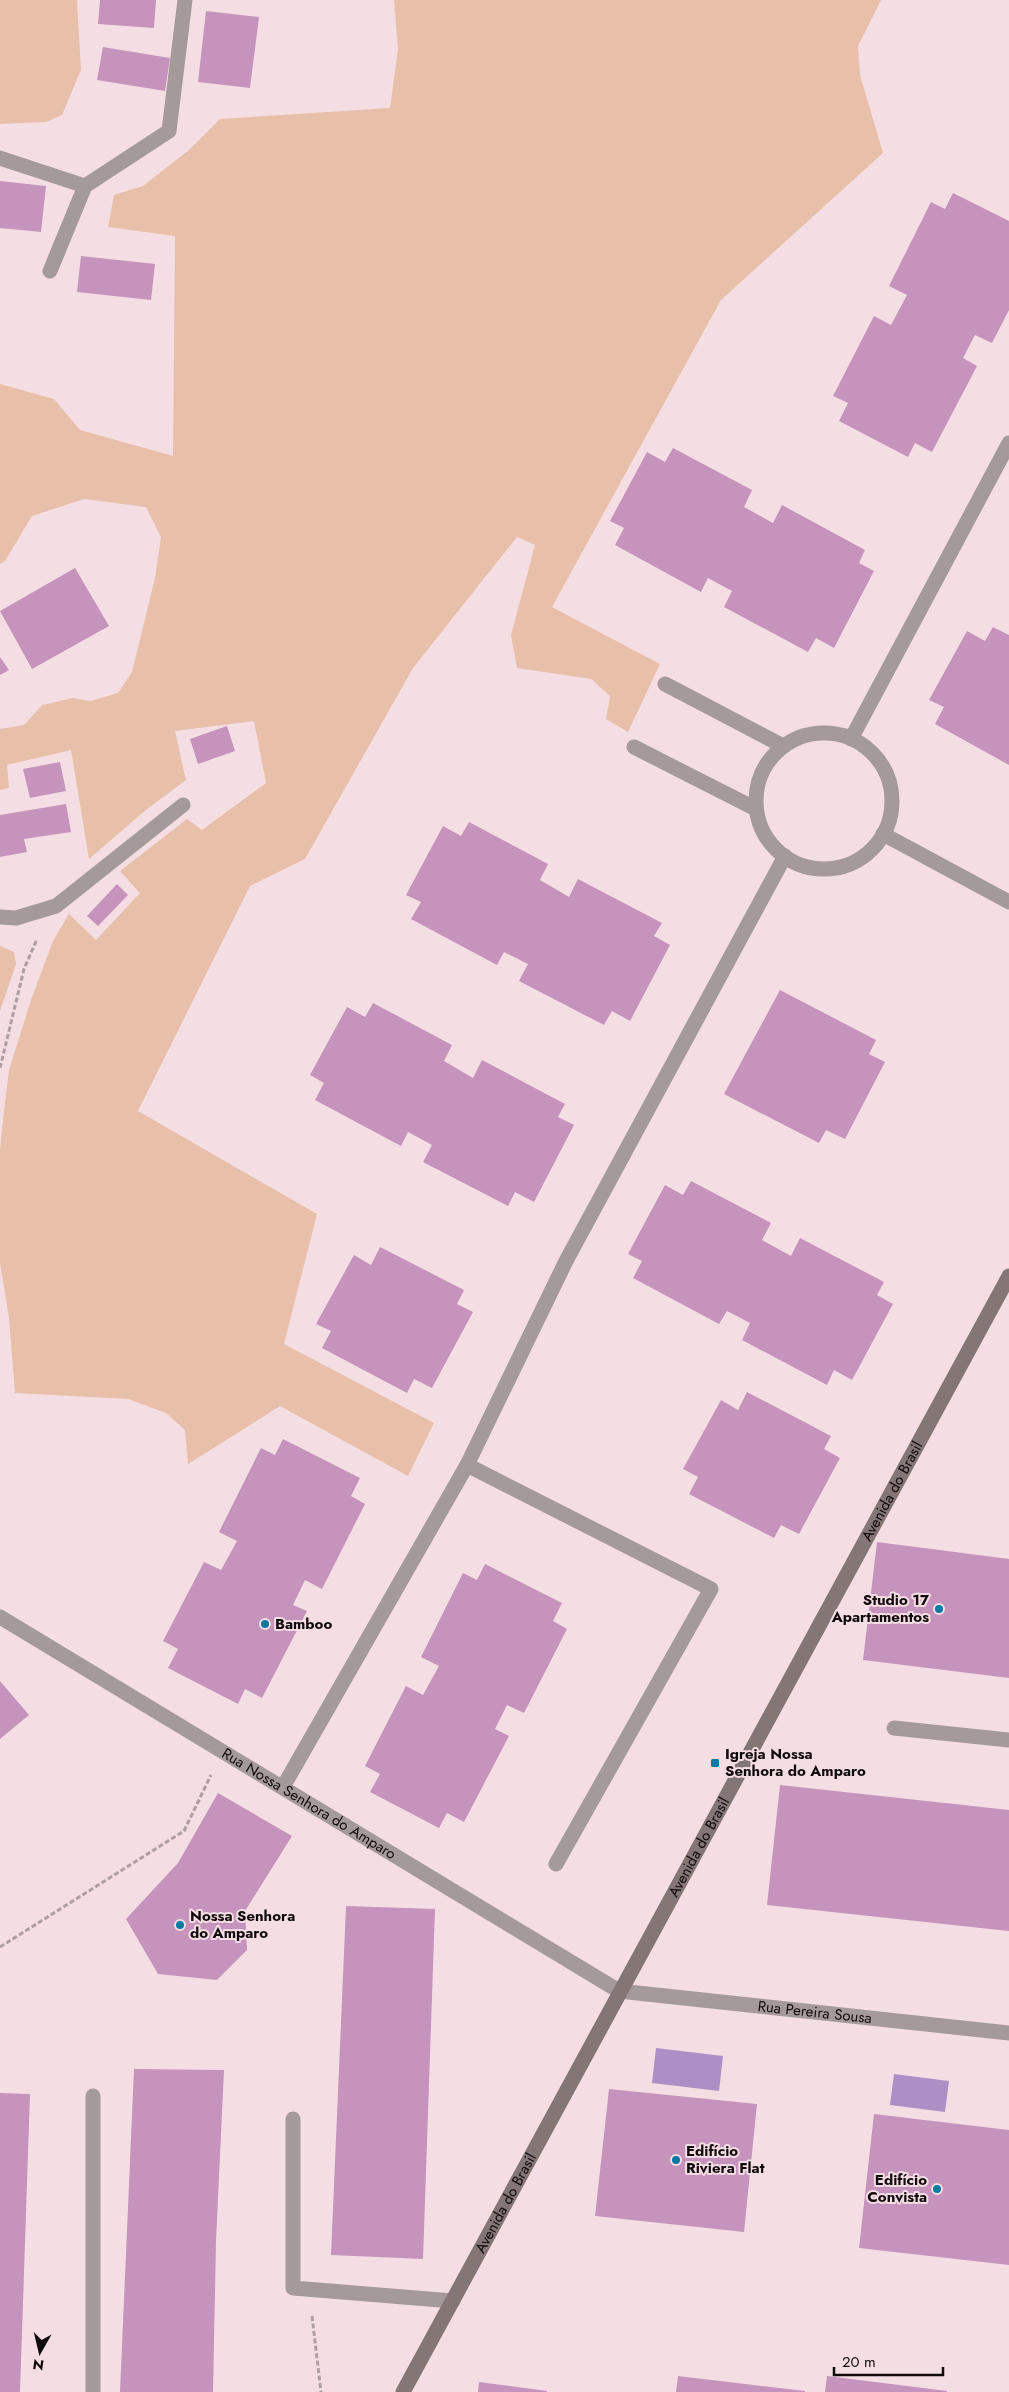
<svg xmlns="http://www.w3.org/2000/svg" width="1009" height="2392" viewBox="0 0 1009 2392" font-family="Jost,sans-serif">
	<style>
		.green { fill: #e8bfa9 }
		.water { fill: #ac90c5 }
		.building { fill: #c593bb }
		.lines { fill: none; stroke-linecap: round; stroke-linejoin: round }
		.path { stroke: #af9ea2; stroke-width: 3; stroke-dasharray: 5 2.5; stroke-linecap: butt }
		.lane { stroke: #a39a99; stroke-width: 15 }
		.street { stroke: #a39a99; stroke-width: 15 }
		.secondary { stroke: #837674; stroke-width: 15 }
		.poi-dot { fill: #0b7aa3; stroke: #f4dee4; stroke-width: 2 }
		.labels { text-anchor: middle; stroke-width: 4; stroke-linejoin: round; paint-order: stroke }
		.street-label { font-size: 15px; fill: #110a0c; stroke: #f4dee4 }
		.poi-label { font-size: 15px; font-weight: bold; fill: #110a0c; stroke: #f4dee4; text-anchor: start }
	</style>
	<rect width="100%" height="100%" fill="#f4dee4"/>
	<path class="green" d="M0 0H77L81 70 62 115 46 122 0 124Z
		M394 0H881L858 46 860 75 883 153 721 300 552 607 660 664 628 732 606 719 610 696 591 679 517 668 511 635 535 545 517 537 413 668 305 859 250 886 138 1111 317 1214 284 1344 434 1423 408 1476 280 1406 188 1464 185 1430 166 1413 128 1399 15 1393 9 1318 0 1263V1149L3 1120 9 1070 31 1000 53 941 69 914 96 940 140 893 120 871 187 819 202 830 266 783 254 721 175 731 186 780 147 809 89 859 71 750 7 765 9 788 0 790V729L24 725 42 705 73 698 90 701 118 693 132 672 155 578 161 537 146 507 84 499 32 516 5 561 0 564V384L54 399 80 430 173 456 175 236 108 227 114 195 143 186 189 150 220 119 390 108 398 49Z
		M0 946 14 952 16 964 0 1011Z"/>
	<path class="water" d="M656 2048 723 2056 719 2091 652 2083Z
		M894 2074 949 2081 945 2112 890 2105Z"/>
	<path class="building" d="M100 0H156L154 28 98 24Z
		M206 11 259 17 250 88 198 82Z
		M103 47 170 58 165 91 97 80Z
		M0 181 46 186 41 232 0 228Z
		M953 193 1009 221V310L992 343 975 335 963 358 977 366 932 452 915 443 908 457 839 421 848 403 833 396 874 316 891 325 907 295 889 286 931 202 945 209Z
		M81 256 155 264 151 300 77 292Z
		M673 448 752 490 744 507 773 523 782 505 865 550 859 563 874 571 834 648 816 638 808 652 724 607 732 591 708 578 701 592 615 545 624 528 610 521 647 452 665 462Z
		M75 568 109 626 32 669 0 611Z
		M993 627 1009 635V765L935 724 944 707 929 700 967 631 985 641Z
		M0 657 9 670 0 675Z
		M227 726 235 751 198 764 190 739Z
		M60 762 66 791 30 798 23 769Z
		M66 804 71 832 24 839 27 852 0 857V815Z
		M469 822 548 864 540 880 569 897 578 879 662 923 654 936 670 945 630 1021 612 1011 604 1025 519 981 528 964 504 952 497 965 411 919 421 902 406 895 443 826 461 836Z
		M117 884 128 895 98 926 87 916Z
		M780 990 876 1040 869 1054 885 1062 845 1139 826 1130 819 1143 724 1094Z
		M373 1003 452 1045 444 1061 473 1078 482 1060 565 1104 558 1117 574 1125 534 1202 515 1192 508 1206 423 1162 432 1145 408 1132 401 1146 315 1100 324 1083 310 1075 347 1007 365 1017Z
		M691 1181 771 1223 762 1240 791 1256 800 1238 884 1282 877 1295 893 1304 852 1380 834 1370 827 1385 742 1340 750 1323 727 1311 719 1324 633 1278 642 1261 628 1254 665 1185 683 1195Z
		M380 1247 464 1290 457 1304 473 1312 432 1388 414 1379 407 1393 322 1348 331 1331 316 1324 354 1255 371 1265Z
		M747 1392 831 1436 824 1449 840 1458 799 1534 781 1525 774 1538 689 1494 698 1477 683 1469 721 1400 738 1410Z
		M283 1439 360 1478 351 1496 365 1504 322 1589 305 1580 293 1605 307 1611 262 1698 245 1689 238 1704 168 1668 178 1649 163 1641 204 1562 221 1570 237 1541 219 1532 261 1448 275 1455Z
		M877 1542 1009 1559V1678L863 1660Z
		M485 1564 562 1603 553 1621 567 1629 524 1713 507 1705 495 1729 509 1736 464 1822 447 1813 439 1828 370 1792 380 1774 365 1766 406 1686 423 1695 439 1666 421 1657 463 1573 477 1580Z
		M0 1681 29 1715 0 1739Z
		M780 1785 1009 1810V1931L767 1905Z
		M218 1793 292 1836 245 1911 247 1950 217 1980 158 1974 126 1919 178 1863Z
		M346 1906 435 1909 423 2259 331 2255Z
		M134 2069 224 2070 216 2241 213 2392H120Z
		M609 2089 757 2104 744 2232 595 2216Z
		M0 2093 30 2094 20 2392H0Z
		M874 2114 1009 2130V2265L859 2248Z
		M678 2376 805 2391V2392H676Z
		M827 2376 947 2391V2392H825Z
		M479 2382 547 2391V2392H478Z"/>
	<g class="lines">
		<path class="path" d="M0 1068 24 969 37 939
			M0 1947 184 1831 211 1775
			M312 2316 321 2392"/>
		<path class="lane" d="M0 158 85 186
			M50 271 85 186 169 131 185 0
			M0 917 16 918 56 906 183 805"/>
		<g class="street">
			<path d="M665 684 783 746"/>
			<circle cx="824" cy="801" r="68"/>
			<path d="M851 739 1009 443"/>
			<path d="M634 747 756 809"/>
			<path d="M883 834 1009 902"/>
			<path d="M467 1465 711 1589 556 1864"/>
			<path id="s1" d="M0 1617 619 1991 1009 2033"/>
			<path d="M894 1728 1009 1740"/>
			<path d="M283 1787 467 1465 566 1261 785 856"/>
			<path d="M93 2096V2392"/>
			<path d="M293 2119V2288L453 2301"/>
		</g>
		<path class="secondary" id="s2" d="M403 2392 1009 1276"/>
	</g>
	<g class="poi-dot">
		<circle cx="939" cy="1609" r="5"/>
		<circle cx="265" cy="1624" r="5"/>
		<rect x="710" y="1758" width="10" height="10" rx="2.5"/>
		<circle cx="180" cy="1925" r="5"/>
		<circle cx="676" cy="2160" r="5"/>
		<circle cx="937" cy="2189" r="5"/>
	</g>
	<g class="labels">
		<g class="street-label">
			<text dy="5" stroke="none"><textPath href="#s2" startOffset="1025">Avenida do Brasil</textPath></text>
			<text dy="5" stroke="none"><textPath href="#s1" startOffset="361">Rua Nossa Senhora do Amparo</textPath></text>
			<text dy="5" stroke="none"><textPath href="#s2" startOffset="620">Avenida do Brasil</textPath></text>
			<text dy="5" stroke="none"><textPath href="#s1" startOffset="920">Rua Pereira Sousa</textPath></text>
			<text dy="5" stroke="none"><textPath href="#s2" startOffset="215">Avenida do Brasil</textPath></text>
		</g>
		<g class="poi-label">
			<text x="929" y="1605" text-anchor="end">Studio 17<tspan x="929" dy="17">Apartamentos</tspan></text>
			<text x="275" y="1629">Bamboo</text>
			<text x="725" y="1759">Igreja Nossa<tspan x="725" dy="17">Senhora do Amparo</tspan></text>
			<text x="190" y="1921">Nossa Senhora<tspan x="190" dy="17">do Amparo</tspan></text>
			<text x="686" y="2156">Edifício<tspan x="686" dy="17">Riviera Flat</tspan></text>
			<text x="927" y="2185" text-anchor="end">Edifício<tspan x="927" dy="17">Convista</tspan></text>
		</g>
	</g>
	<g transform="translate(40 2352) rotate(188)" stroke="#f4dee4" stroke-width="4" paint-order="stroke">
	<path d="M0-4L9 19L0 12L-9 19Z" fill="#110a0c"/>
	<text y="-8" font-size="14" font-weight="bold" text-anchor="middle" fill="#110a0c">N</text>
	</g>
	<path d="M834 2367v8h109v-8" fill="none" stroke="#110a0c" stroke-width="2.5"/>
	<text x="842" y="2367" font-size="15" fill="#110a0c" stroke="#f4dee4" stroke-width="4" paint-order="stroke">20 m</text>
</svg>
